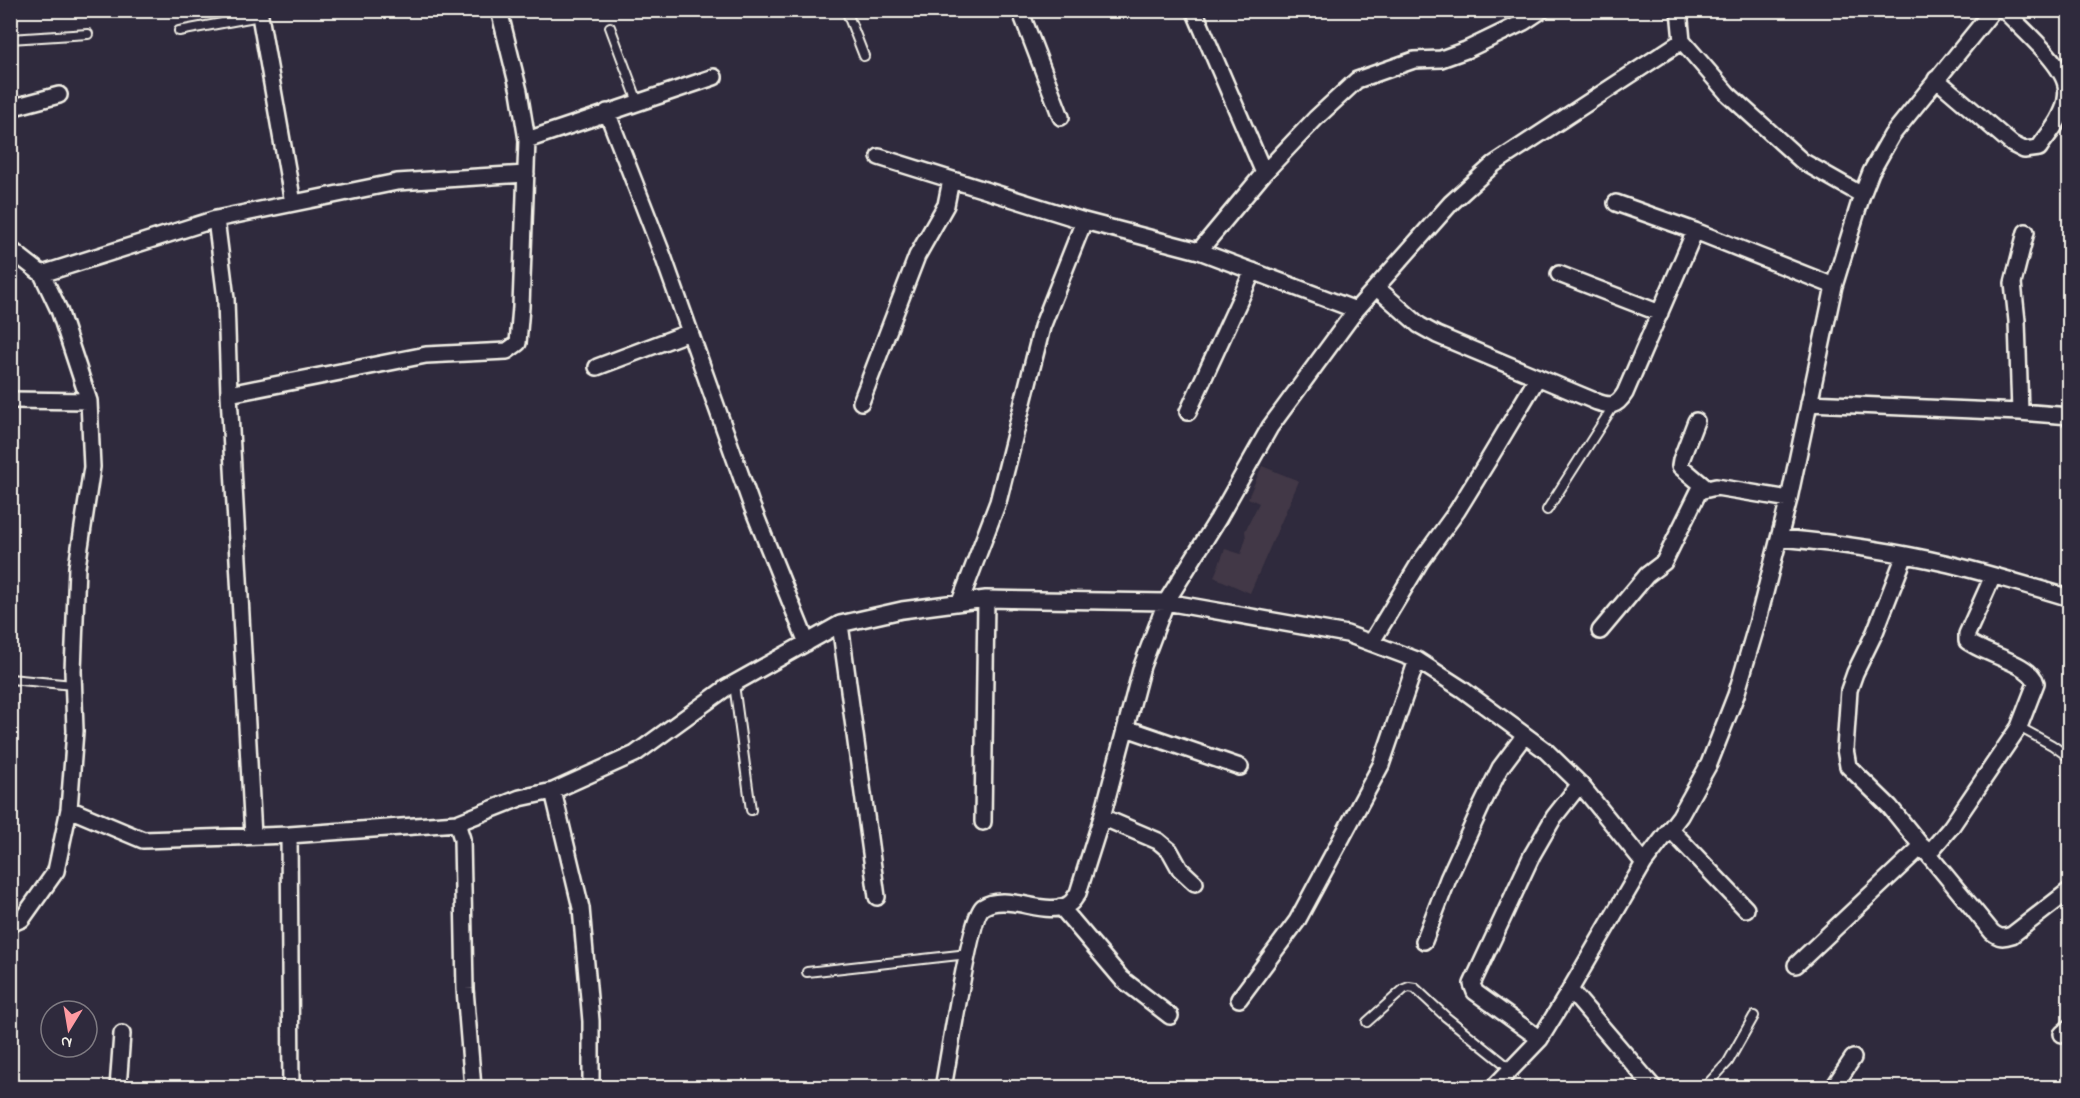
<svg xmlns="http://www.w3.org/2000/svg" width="2080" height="1098" viewBox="0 0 2080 1098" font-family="'Indie Flower',sans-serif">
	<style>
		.built { fill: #423846 }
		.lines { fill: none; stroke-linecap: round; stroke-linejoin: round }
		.lane-casing { stroke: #f4f1e8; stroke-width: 12 }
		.street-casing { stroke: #f4f1e8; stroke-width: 20 }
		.lane { stroke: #2f2a3d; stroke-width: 8 }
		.street { stroke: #2f2a3d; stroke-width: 15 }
	</style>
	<rect width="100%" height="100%" fill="#2f2a3d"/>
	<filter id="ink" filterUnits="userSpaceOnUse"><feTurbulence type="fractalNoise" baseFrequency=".0167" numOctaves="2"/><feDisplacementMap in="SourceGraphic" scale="12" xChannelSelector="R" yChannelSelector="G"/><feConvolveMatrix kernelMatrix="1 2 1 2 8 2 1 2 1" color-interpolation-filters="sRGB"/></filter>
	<g filter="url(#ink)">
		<path class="built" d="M1262 466 1299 481 1250 593 1214 577 1225 549 1241 554 1246 538 1245 531 1259 503 1248 498Z"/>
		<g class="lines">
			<g class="lane-casing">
				<path id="lane" d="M846 10 864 56
					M610 27 638 102
					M179 31 260 16
					M10 39 88 34
					M1547 510 1614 405
					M10 679 73 685
					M734 684 751 810
					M2019 727 2052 745 2070 758
					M807 972 968 954
					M1367 1022 1404 989 1409 987 1415 988 1446 1017 1511 1069
					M1704 1088 1728 1062 1754 1016"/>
			</g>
			<g class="street-casing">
				<path id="street" d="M259 10 293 203
					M1020 10 1061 117
					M1194 10 1264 173
					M1679 10 1682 41 1728 94 1802 161 1862 195
					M1936 79 2012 144 2024 150 2039 148C2045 138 2055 128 2060 117 2065 108 2068 95 2066 85 2061 62 2021 28 2004 10
					M10 108 59 95
					M607 112 663 256 751 504 807 643
					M527 140 714 77
					M879 157 1084 221 1199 251 1356 310
					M1616 203 1695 231 1834 286
					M216 219 226 299 229 394 253 836
					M10 249 42 274 59 310 89 401 92 467 77 567 73 671 75 731 69 809 56 871 22 919 10 924
					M1199 251 1264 173 1316 118 1357 80 1414 60 1441 59 1466 50 1524 22 1542 10
					M42 274 216 219 397 182 526 174
					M1559 274 1660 313
					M1377 288 1419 325 1437 335 1597 402C1611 407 1617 406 1625 393L1695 231
					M597 367 690 332
					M229 394 426 355 507 351 518 343 521 307 527 140 519 91 499 10
					M10 400 89 401
					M861 402 917 256 946 205 951 180
					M1809 403 2020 412 2070 416
					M1188 412 1253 271
					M2020 412 2017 321 2013 283 2026 232
					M1696 421 1681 460 1680 466 1706 488
					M1780 538C1837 543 1893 551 1949 564 1990 574 2030 586 2070 598
					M1905 555 1875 632 1855 673 1849 690 1845 749 1848 766 1890 807 1928 854
					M1993 576 1967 634V641C1983 654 2031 663 2036 683L2019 727 1951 827 1928 854 1992 932C1999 938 2003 938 2012 935L2070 890
					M960 602 998 502 1042 327 1084 221
					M840 624 877 897
					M1600 631 1647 575 1664 562 1699 491 1716 487 1789 499
					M1371 643 1420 562 1457 511 1489 459 1538 377
					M1126 728 1240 767
					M553 791 581 908 591 1021V1088
					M69 809 143 840 289 835 457 823 520 798 553 791 635 754 726 688 840 624 902 610 986 599 1166 602 1347 634 1417 660 1462 689 1545 750 1580 784 1644 863
					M1102 817 1158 841 1170 851 1180 869 1195 883
					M983 822 986 599
					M457 823 462 839 465 989 473 1088
					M1670 829 1746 909
					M289 835 291 1088
					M1061 907 1122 979 1170 1016
					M1424 941 1448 879 1482 805 1500 768 1524 736
					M1796 965 1922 846
					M1570 990 1654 1088
					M1239 999 1297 921 1381 765 1417 660
					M2062 1034 2070 1027
					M1540 1039 1475 992 1472 984 1532 855 1554 817 1580 784
					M118 1088 122 1034
					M943 1088C948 1063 970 916 983 907 1006 891 1048 919 1069 904 1073 902 1075 897 1078 893L1102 817 1142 666 1166 602 1218 519 1270 427 1356 310 1451 203 1494 164 1682 41
					M1493 1088 1540 1039 1570 990 1644 863 1680 816 1709 764 1736 695 1757 624 1789 499 1834 286 1862 195 1871 172 1892 135 1993 10
					M1833 1088 1853 1058"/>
			</g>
			<use href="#lane" class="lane"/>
			<use href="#street" class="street"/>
		</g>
	</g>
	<rect width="2080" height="1098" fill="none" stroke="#2f2a3d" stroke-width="36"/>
	<rect x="18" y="18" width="2044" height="1062" fill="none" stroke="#f4f1e8" stroke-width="2" filter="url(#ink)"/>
	<g transform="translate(69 1029) rotate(191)"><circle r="28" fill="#2f2a3d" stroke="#7e7a81" stroke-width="1.5"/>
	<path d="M0-4.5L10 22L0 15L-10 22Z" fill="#ff9aa2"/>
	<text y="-9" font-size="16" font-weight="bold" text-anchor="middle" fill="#f4f1e8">N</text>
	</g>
</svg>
